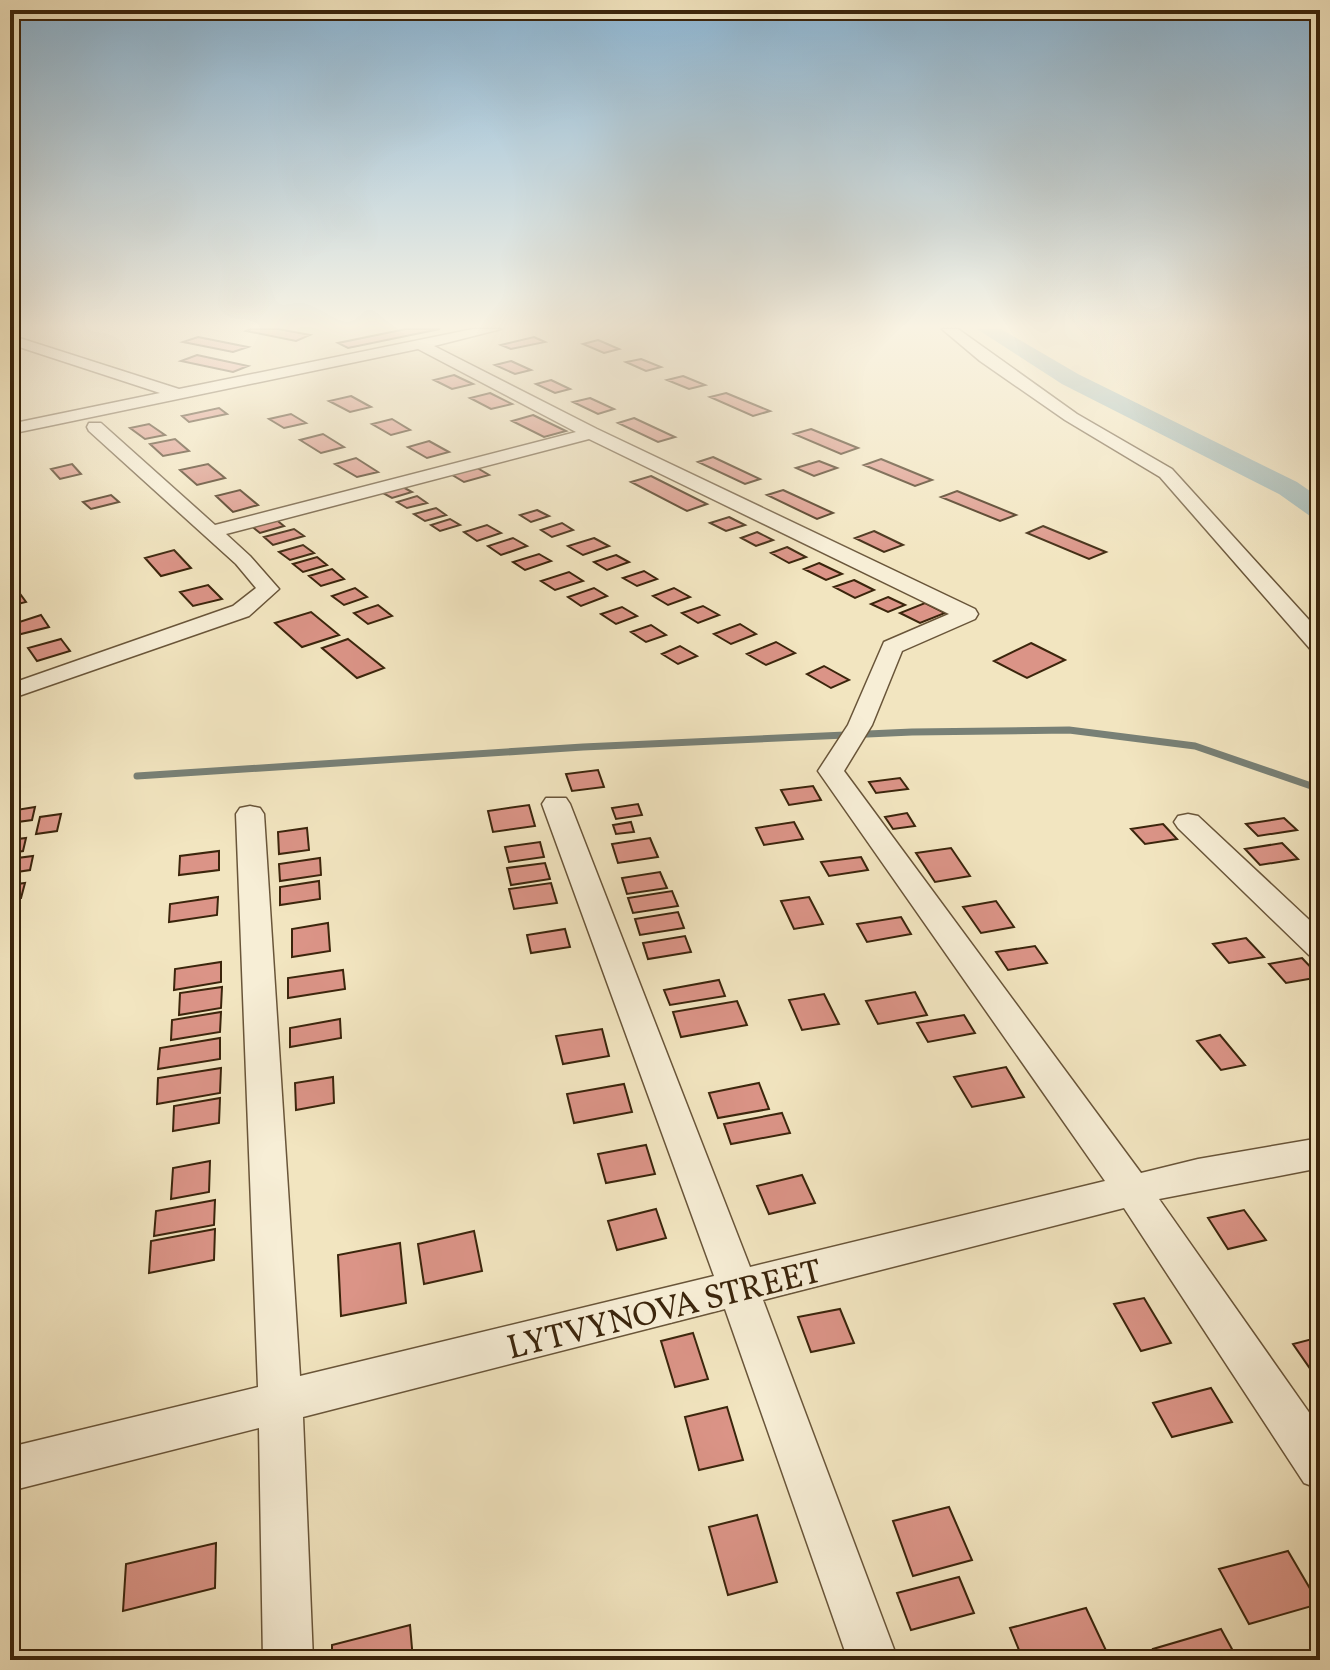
<svg xmlns="http://www.w3.org/2000/svg" width="1330" height="1670" viewBox="0 0 1330 1670" font-family="Vollkorn,serif">
	<style>
		.lines { fill: none; stroke-linecap: round; stroke-linejoin: round }
		.stream { stroke: #788076; stroke-width: 7 }
		.river { fill: #a0bcbd; fill-rule: evenodd }
		.building { fill: #db9487; stroke: #3b250c; stroke-width: 2 }
		.minor-casing { stroke: #695539; stroke-width: 3 }
		.minor { fill: #f7eed6; fill-rule: evenodd }
		.labels { text-anchor: middle; stroke-width: 7; stroke-linejoin: round; paint-order: stroke }
		.near-street-label { font-size: 34px; fill: #3b250c; stroke: #f7eed6 }
	</style>
	<rect width="100%" height="100%" fill="#f2e5c0"/>
	<filter id="stains"><feTurbulence type="fractalNoise" baseFrequency=".0025" numOctaves="4"/><feColorMatrix values="0 0 0 0 .2 0 0 0 0 .09 0 0 0 0 .02 0 0 0 .5 -.17"/></filter>
	<radialGradient id="worn" r=".72"><stop offset=".6" stop-color="#630" stop-opacity="0"/><stop offset="1" stop-color="#630" stop-opacity=".3"/></radialGradient>
	<g class="lines">
		<path class="stream" d="M137 776 583 747 912 732 1069 730 1195 746 1320 789"/>
		<path class="river" d="M977 329H1001L1078 374 1297 482 1320 498V518L1310 516 1279 494 1062 384Z"/>
	</g>
	<path class="building" d="M251 329H278L310 335 296 341 246 331Z
		M406 329H440L348 348 338 343Z
		M198 337 248 347 233 352 183 342Z
		M534 337 545 342 511 349 501 345Z
		M598 340 619 349 604 353 583 344Z
		M197 355 248 366 233 372 181 361Z
		M641 359 661 367 646 371 626 362Z
		M511 361 531 370 515 374 495 365Z
		M454 375 473 384 452 389 434 380Z
		M683 376 705 385 689 389 667 380Z
		M551 380 570 389 555 393 536 384Z
		M490 393 512 404 491 409 470 398Z
		M726 393 770 411 753 416 710 397Z
		M351 396 371 407 350 412 329 401Z
		M590 398 614 409 598 414 573 402Z
		M219 408 227 414 189 422 182 416Z
		M291 414 306 423 284 428 269 419Z
		M533 415 566 431 544 437 512 421Z
		M634 418 675 437 658 442 618 423Z
		M392 419 410 430 391 435 372 424Z
		M149 424 165 435 145 439 130 428Z
		M811 429 858 448 841 454 794 434Z
		M323 434 344 447 321 453 300 440Z
		M175 439 189 451 163 456 150 444Z
		M429 441 449 452 427 458 408 447Z
		M713 457 760 479 745 484 698 462Z
		M356 458 378 472 357 477 335 464Z
		M881 459 932 480 915 486 864 465Z
		M819 461 837 468 814 476 796 468Z
		M72 464 81 474 60 479 51 469Z
		M208 464 225 478 197 485 180 470Z
		M474 466 489 475 464 482 449 473Z
		M651 476 707 504 687 511 631 482Z
		M401 486 412 492 392 498 381 492Z
		M240 490 258 505 233 512 216 496Z
		M783 490 833 513 817 519 767 495Z
		M957 491 1016 515 1000 521 941 497Z
		M111 495 119 502 91 509 83 502Z
		M417 496 427 503 407 508 397 502Z
		M436 508 446 515 425 521 414 514Z
		M537 510 549 516 531 522 520 515Z
		M729 517 745 525 726 531 710 523Z
		M274 518 284 526 260 533 250 525Z
		M450 519 460 525 440 531 431 525Z
		M562 523 573 530 552 537 541 530Z
		M487 525 501 533 477 541 464 532Z
		M1043 526 1106 552 1089 559 1027 533Z
		M294 529 304 536 273 545 264 537Z
		M874 531 903 545 884 552 855 538Z
		M757 532 773 540 756 546 741 538Z
		M513 538 527 546 501 555 488 546Z
		M594 538 609 546 583 555 568 546Z
		M303 545 314 553 290 560 279 552Z
		M787 547 806 557 789 563 771 553Z
		M174 550 191 568 161 576 145 558Z
		M539 554 551 561 525 570 513 562Z
		M616 555 629 562 607 570 594 562Z
		M317 557 327 565 303 572 293 564Z
		M819 563 842 574 826 580 804 569Z
		M332 569 344 579 321 586 309 576Z
		M644 571 657 579 637 586 623 578Z
		M569 572 583 581 555 590 541 581Z
		M854 580 874 590 855 598 834 587Z
		M208 585 222 599 193 606 180 592Z
		M355 588 367 597 344 605 332 596Z
		M594 588 607 596 581 606 568 597Z
		M674 588 690 597 668 605 653 596Z
		M18 591 26 602 10 606V593Z
		M888 597 905 605 888 612 871 604Z
		M925 603 945 613 920 623 900 613Z
		M378 605 392 616 368 624 354 613Z
		M703 606 719 615 698 623 682 613Z
		M622 607 637 616 616 624 601 614Z
		M311 612 339 635 302 647 275 623Z
		M41 615 49 627 17 635 10 625Z
		M740 624 756 634 731 644 714 634Z
		M651 625 666 635 646 642 631 632Z
		M61 639 70 651 37 661 28 648Z
		M348 639 384 668 357 678 322 648Z
		M776 642 795 653 766 665 747 654Z
		M1031 643 1065 660 1027 678 994 661Z
		M680 646 697 656 678 664 662 654Z
		M824 666 849 680 831 688 807 674Z
		M598 770 604 787 572 791 566 774Z
		M900 778 908 789 876 793 869 782Z
		M813 786 821 800 789 805 781 790Z
		M638 804 642 815 616 819 612 808Z
		M529 805 535 826 493 832 488 811Z
		M35 807 32 820 10 823V811Z
		M907 813 915 826 893 829 885 817Z
		M61 814 57 831 36 834 40 817Z
		M1284 818 1297 830 1258 836 1246 824Z
		M631 822 634 832 616 834 613 825Z
		M794 822 803 839 764 845 756 828Z
		M1163 824 1177 839 1145 844 1131 829Z
		M307 828 309 850 279 854 278 832Z
		M26 838 23 851 10 853V840Z
		M650 838 658 857 618 863 612 844Z
		M540 842 544 857 509 862 505 847Z
		M1282 843 1298 859 1260 865 1245 849Z
		M951 848 970 876 935 882 916 853Z
		M219 851V870L179 875 180 856Z
		M33 856 30 870 10 873V859Z
		M861 857 868 870 829 876 821 862Z
		M320 858 321 875 280 881 279 864Z
		M545 863 550 879 511 885 507 868Z
		M660 872 667 888 627 894 622 878Z
		M319 881 320 899 280 905V887Z
		M25 883 21 898 10 899V885Z
		M551 883 557 903 514 909 509 889Z
		M672 891 678 906 633 913 628 898Z
		M218 897 217 915 169 922 170 904Z
		M809 897 823 924 794 929 781 901Z
		M996 901 1014 927 981 933 963 907Z
		M678 912 684 928 640 935 635 919Z
		M901 917 911 934 867 942 857 924Z
		M328 923 330 951 292 957V929Z
		M565 929 570 947 531 953 527 935Z
		M685 936 691 952 648 959 643 943Z
		M1246 938 1264 957 1229 963 1213 944Z
		M1035 946 1047 963 1008 970 996 952Z
		M1302 958 1320 977 1286 983 1269 964Z
		M221 962V982L174 990 175 969Z
		M343 970 345 989 288 998V978Z
		M719 980 725 996 670 1005 664 990Z
		M222 987 221 1008 179 1015 180 993Z
		M915 992 927 1015 878 1024 866 1001Z
		M824 994 839 1024 802 1030 789 1000Z
		M737 1001 747 1025 681 1037 673 1012Z
		M221 1012 220 1032 171 1040 172 1020Z
		M964 1015 975 1033 928 1042 917 1023Z
		M340 1019 341 1038 290 1047V1028Z
		M602 1029 609 1056 563 1064 556 1036Z
		M1220 1035 1245 1065 1221 1070 1197 1041Z
		M220 1038V1059L158 1069 160 1048Z
		M1006 1067 1024 1097 972 1107 954 1077Z
		M221 1068 220 1093 157 1104 158 1078Z
		M333 1077 334 1103 296 1110 295 1083Z
		M759 1083 769 1109 718 1118 709 1093Z
		M624 1084 632 1112 574 1123 567 1094Z
		M220 1098 219 1123 173 1131 174 1106Z
		M782 1113 790 1133 731 1144 724 1124Z
		M646 1145 655 1174 606 1183 598 1154Z
		M210 1161 209 1192 171 1199 173 1168Z
		M802 1175 815 1203 769 1214 757 1186Z
		M215 1200 214 1225 154 1236 156 1211Z
		M656 1209 666 1238 617 1250 608 1221Z
		M1244 1210 1266 1240 1228 1249 1208 1218Z
		M215 1229 214 1260 149 1273 151 1241Z
		M474 1231 482 1271 424 1284 418 1244Z
		M400 1243 406 1303 341 1316 338 1255Z
		M1144 1298 1171 1343 1141 1351 1114 1304Z
		M840 1309 854 1343 811 1352 798 1317Z
		M693 1333 708 1379 675 1387 661 1341Z
		M1320 1337V1383L1293 1344Z
		M1211 1388 1232 1422 1172 1437 1153 1403Z
		M727 1407 743 1460 699 1470 685 1417Z
		M949 1507 972 1560 913 1576 893 1521Z
		M757 1515 777 1582 728 1595 709 1527Z
		M216 1543 215 1588 123 1611 126 1564Z
		M1288 1551 1319 1604 1249 1624 1219 1569Z
		M959 1577 974 1613 911 1630 897 1593Z
		M1086 1608 1110 1659 1023 1660 1010 1628Z
		M410 1625 413 1660H332V1645Z
		M1221 1629 1238 1660H1158L1153 1649Z"/>
	<g class="lines">
		<g class="minor-casing">
			<path id="minor" d="M473 329H501L434 346 597 429 975 609 978 614 975 619 902 651 872 725 844 771 1141 1173 1198 1159 1320 1138V1168L1159 1199 1320 1428V1489L1304 1483 1124 1208 763 1300 898 1660H848L725 1309 303 1417 313 1660H263L259 1428 10 1491V1447L258 1387 236 814 240 808 250 806 260 808 264 814 300 1376 714 1276 542 804 546 798H566L570 804 750 1267 1105 1181 818 771 848 725 884 642 949 614 589 439 226 534 250 556 279 589 249 616 10 699V684L233 606 256 588 236 564 89 431 87 427 89 423H101L215 525 576 432 418 349 10 434V424L160 393 10 344V335L179 389Z
				M942 329H958L1077 414 1172 469 1320 632V653L1312 651 1160 477 1065 420 980 361Z
				M1188 814 1198 816 1320 930V958L1309 955 1178 828 1174 822 1178 816Z"/>
		</g>
		<use href="#minor" class="minor"/>
	</g>
	<linearGradient id="sky" x2="0" y2="1"><stop stop-color="#8bb7d7"/><stop offset="0.58" stop-color="#f9f3e3"/><stop offset="1" stop-color="#f9f3e3" stop-opacity="0"/></linearGradient>
	<rect width="1330" height="563" fill="url(#sky)"/>
	<g class="labels">
		<g class="near-street-label">
			<text transform="translate(664 1308) rotate(-14)" y="12">LYTVYNOVA STREET</text>
		</g>
	</g>
	<rect width="1330" height="1670" fill="none" stroke="#f2e5c0" stroke-width="40"/>
	<rect x="12" y="12" width="1306" height="1646" fill="none" stroke="#3b250c" stroke-width="4"/>
	<rect x="20" y="20" width="1290" height="1630" fill="none" stroke="#3b250c" stroke-width="2"/>
	<rect width="100%" height="100%" filter="url(#stains)"/>
	<rect width="100%" height="100%" fill="url(#worn)"/>
</svg>
